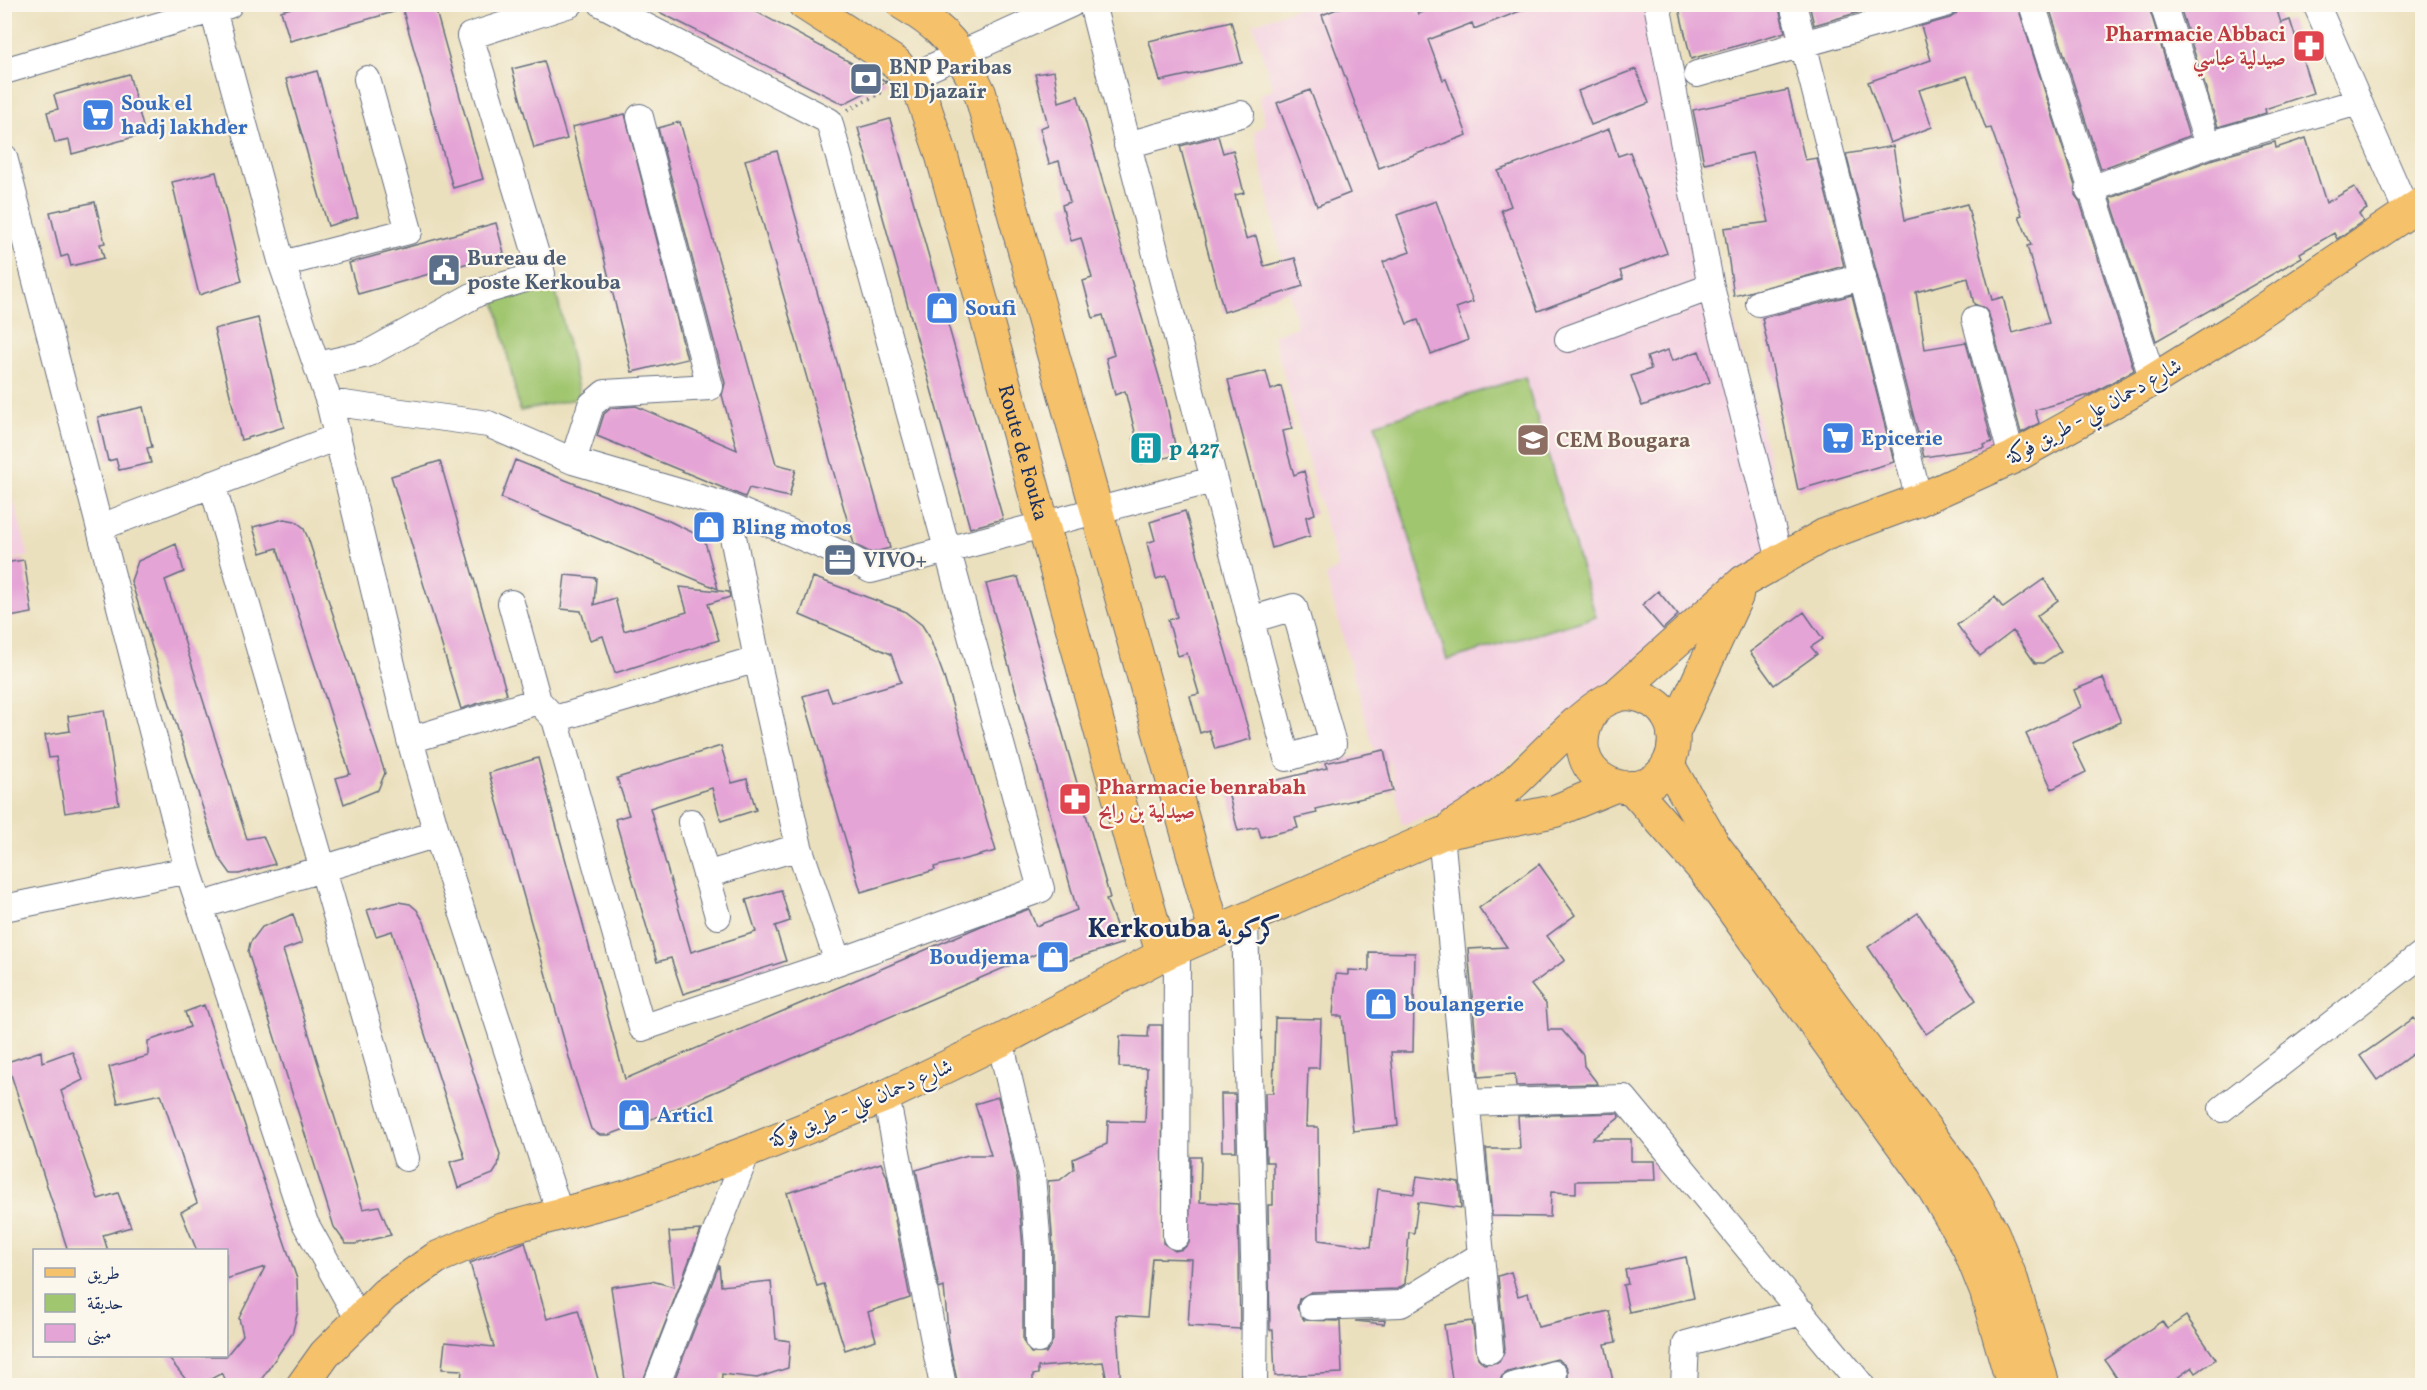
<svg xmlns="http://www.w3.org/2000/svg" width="2427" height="1390" viewBox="0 0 2427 1390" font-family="Vollkorn,Amiri,serif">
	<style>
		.built { fill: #f3cfe0 }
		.green { fill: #a1c670; stroke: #5e7a67; stroke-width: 1.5 }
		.building { fill: #e5a4d6 }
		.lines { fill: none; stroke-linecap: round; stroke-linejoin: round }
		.minor-casing { stroke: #646d7f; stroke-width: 28 }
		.major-casing { stroke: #646d7f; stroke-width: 34 }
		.path { stroke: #646d7f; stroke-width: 4; stroke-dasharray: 1.5 4.5; stroke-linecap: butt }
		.minor { stroke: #fff; stroke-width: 26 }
		.major { stroke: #f5c16b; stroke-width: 32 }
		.labels { text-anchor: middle; stroke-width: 4.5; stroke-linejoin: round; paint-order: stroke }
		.health-label { font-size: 21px; font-weight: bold; fill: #be3a42; stroke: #fbf7ec; text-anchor: end }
		.service-label { font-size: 21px; font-weight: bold; fill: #4e5e75; stroke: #fbf7ec; text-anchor: start }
		.shop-label { font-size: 21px; font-weight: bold; fill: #366cbe; stroke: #fbf7ec; text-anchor: start }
		.street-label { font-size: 21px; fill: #1b2f5e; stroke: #fbf7ec }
		.education-label { font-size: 21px; font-weight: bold; fill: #785e54; stroke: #fbf7ec; text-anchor: start }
		.culture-label { font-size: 21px; font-weight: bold; fill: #0d838f; stroke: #fbf7ec; text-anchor: start }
		.district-label { font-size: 27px; font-weight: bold; fill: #1b2f5e; stroke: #fbf7ec }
	</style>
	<rect width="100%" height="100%" fill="#fbf7ec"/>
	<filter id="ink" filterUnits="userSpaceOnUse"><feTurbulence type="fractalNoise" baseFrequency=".0167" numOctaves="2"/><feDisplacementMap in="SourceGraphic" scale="12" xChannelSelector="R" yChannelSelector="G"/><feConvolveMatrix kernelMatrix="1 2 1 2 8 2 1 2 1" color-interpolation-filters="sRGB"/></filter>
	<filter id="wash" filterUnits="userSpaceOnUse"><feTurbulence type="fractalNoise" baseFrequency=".008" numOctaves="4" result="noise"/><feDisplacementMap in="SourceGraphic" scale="24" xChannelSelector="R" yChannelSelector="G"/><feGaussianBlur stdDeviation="1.35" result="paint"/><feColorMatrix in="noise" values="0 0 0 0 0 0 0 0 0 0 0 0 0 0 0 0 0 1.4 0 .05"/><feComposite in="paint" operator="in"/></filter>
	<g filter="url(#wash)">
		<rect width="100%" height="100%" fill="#ebe0bd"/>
		<path class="built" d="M1309 4 1655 5 1790 545 1638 658 1472 793 1445 811 1402 825 1390 762 1377 760 1326 576 1338 568 1273 335 1297 327 1254 132 1265 125 1259 95 1273 89 1253 24Z
			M4 465 29 556 5 562H4Z"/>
		<path class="green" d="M555 287 580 398 520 411 495 300Z
			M1525 377 1596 617 1447 660 1375 424Z"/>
		<g id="blocks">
			<path class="building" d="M304 4H400L401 10 290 41 281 11Z
				M401 4H434L483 179 453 188Z
				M643 4H742L887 82 843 104Z
				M1349 4H1415L1418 14 1444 4 1533 6 1474 29 1472 23 1428 40 1443 80 1446 79 1467 135 1379 168 1322 15Z
				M1678 4H1778L1785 32 1691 59Z
				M1809 4H1888L1814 25Z
				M1960 4H2017L2075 186V195L2080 202 2134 370 2089 395 2035 410 2039 423 2021 433 1989 315 1985 308 1974 304 1968 278 1916 292 1925 349 1966 342 1992 442 1984 445 1985 448 1924 457 1846 154 1893 146 1905 220 1967 204 1992 300 2003 297 2012 333 2049 323 2027 246 2031 245 2019 216 2022 215 1991 128 1986 129 1967 76 1919 90 1932 127 1890 143 1868 82 1931 60 1921 26 1950 18 1956 14Z
				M2048 4H2148L2189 136 2101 169Z
				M2179 4H2275L2281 23 2290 20 2313 93 2265 109 2266 113 2218 127Z
				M1231 21 1242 63 1160 81 1149 41Z
				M544 61 567 139 534 148 512 69Z
				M1636 69 1649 103 1591 125 1578 91Z
				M317 71 358 217 328 226 286 79Z
				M1054 71 1059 102 1078 96 1166 401 1177 455 1140 464 1133 437 1136 436 1125 391 1115 395 1106 358 1114 355 1103 315 1093 318 1083 281 1092 278 1081 238 1071 241 1062 205 1070 202 1059 161 1049 164 1040 128 1048 125 1035 74Z
				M129 74 145 134 72 154 69 140 55 143 47 112 58 109 54 95Z
				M1310 90 1350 193 1317 206 1277 103Z
				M1788 90 1805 160 1817 158 1844 266 1734 296 1724 228 1769 222 1752 153 1704 163 1693 110Z
				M625 114 687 359 632 372 572 127Z
				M890 119 1003 519 970 528 858 128Z
				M680 122 776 464 796 469 789 497 749 488 745 497 597 436 604 414 611 408 636 406 737 450 722 395 725 383 658 128Z
				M1609 129 1618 156 1630 152 1667 253 1620 271 1623 279 1538 311 1501 210 1511 206 1498 171Z
				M1218 136 1223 153 1233 150 1244 193 1235 195 1246 239 1256 236 1264 266 1295 258 1303 286 1224 312 1180 146Z
				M2306 138 2326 203 2354 187 2367 209 2359 214 2363 221 2337 239 2334 233 2300 253 2302 257 2156 341 2110 198 2213 159 2275 142 2276 148Z
				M777 151 890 548 871 553 854 544 745 160Z
				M216 172 242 281 199 295 172 182Z
				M1436 201 1473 302 1456 308 1468 340 1431 354 1418 320 1407 324 1383 262 1410 252 1397 215Z
				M95 202 105 243 100 244 104 258 71 266 68 255 61 257 50 212Z
				M496 223 504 253 358 294 349 263Z
				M1852 295 1894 462 1798 490 1762 318Z
				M258 318 284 427 241 440 214 329Z
				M1668 350 1672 361 1699 351 1710 382 1642 406 1631 376 1651 369 1647 357Z
				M1266 371 1271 390 1281 386 1292 429 1283 431 1288 454 1294 475 1304 471 1315 514 1306 517 1310 536 1272 548 1228 380Z
				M143 407 152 447 147 448 151 463 119 470 116 459 108 461 98 417Z
				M515 460 669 521 704 538 718 589 501 498Z
				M440 461 507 694 461 709 391 476Z
				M1185 511 1251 739 1215 749 1209 730 1200 733 1190 696 1199 694 1187 653 1178 656 1168 620 1177 617 1166 576 1156 579 1147 543 1155 540 1150 522Z
				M284 519 295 521 303 527 308 538 385 773 378 790 344 804 336 778 350 774 277 548 261 553 253 527Z
				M176 544 184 572 165 580 247 839 263 836 275 864 239 874H231L218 856 131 581 138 561Z
				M24 560 32 613 4 618V563Z
				M565 575 596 578 594 605 615 598 624 631 687 612 680 587 729 592 730 597 708 604 719 640 615 673 603 636 590 640 581 611 561 609Z
				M813 577 904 611 922 625 929 636 943 674 996 851 934 867 935 870 861 892 803 696 827 689 832 702 901 682 891 654 800 615Z
				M1018 577 1110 898 1106 899 1123 943 1055 965 1048 949 654 1118 609 1135H600L591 1129 574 1075 489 773 538 758 625 1079 981 926 1029 909 1036 926 1077 910 986 584Z
				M2044 579 2058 600 2037 616 2061 651 2043 663H2035L2013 631 1980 656 1957 625 1995 597 2003 608Z
				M1658 591 1678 615 1663 629 1642 605Z
				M1804 612 1823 639 1811 647 1817 654 1774 685 1750 652Z
				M2103 678 2121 722 2072 743 2086 772 2052 789 2026 734 2081 707 2074 690Z
				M104 710 119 804 65 813 56 757 49 758 45 735 70 731 68 716Z
				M721 746 732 783 747 779 756 810 721 821 712 788 650 808 691 952 756 932 746 900 781 890 790 921 775 926 786 961 683 994 671 958 657 962 615 819 629 815 617 778Z
				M1384 750 1393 791 1316 809 1317 813 1295 818 1298 828 1261 837 1258 827 1238 831 1228 792 1327 768 1325 763Z
				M1539 864 1575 915 1547 936 1565 960 1531 985 1546 1004 1548 1030H1562L1583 1055 1584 1066 1598 1084 1516 1086 1515 1074 1479 1077 1468 949 1507 947 1479 908Z
				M398 902 410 904 417 910 424 922 500 1154 498 1166 493 1174 458 1188 450 1162 465 1158 402 963 392 931 376 936 367 910Z
				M1918 913 1976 1000 1926 1034 1868 947Z
				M293 914 302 943 283 950 363 1209 379 1206 391 1235 355 1244H346L334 1227 248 952 250 943 262 927Z
				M1369 952 1415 953 1413 1052H1391L1398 1126 1353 1131 1342 1016H1333L1336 974 1348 975V970L1369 971Z
				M204 1005 297 1279 298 1311 292 1334 257 1386H229L222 1373 198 1386H191L167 1356H226L243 1335 239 1318 265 1267 226 1279V1251H197L181 1212 197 1203 161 1094 118 1103 109 1067 148 1056V1041L190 1027 185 1012Z
				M1275 1018 1321 1019 1319 1068H1308L1306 1127H1318L1319 1240 1371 1247 1378 1189 1414 1194 1417 1176 1459 1182 1461 1208 1418 1202 1414 1233 1409 1232 1405 1284 1397 1289 1311 1292 1299 1299 1297 1308 1304 1320 1340 1321 1342 1373 1275 1376 1273 1330H1270L1268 1205H1273V1162H1266L1265 1093H1273Z
				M2414 1018 2422 1030V1047L2377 1080 2360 1056Z
				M1149 1025H1162L1163 1243 1175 1251 1183 1249 1189 1243 1191 1157H1201L1200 1202 1238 1204 1240 1329 1188 1326 1192 1259 1152 1258 1147 1317 1116 1315 1121 1386H1108L1103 1362 1038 1367V1374L1033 1375V1386H958L949 1341 944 1287 939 1289 916 1170 968 1155H991L975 1104 998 1097 1017 1178 1023 1248V1341L1031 1353H1046L1053 1340V1247L1048 1181 1060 1180 1074 1169 1073 1159 1107 1144 1108 1121 1145 1122 1147 1068 1119 1067 1120 1036 1148 1037Z
				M41 1051 42 1062 72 1051 83 1080 61 1091 98 1199 118 1193 131 1227 103 1235 108 1251H68L7 1062Z
				M1221 1094H1235L1236 1151H1222Z
				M1617 1113 1620 1117 1592 1139H1631V1161H1655L1656 1180 1576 1181V1193L1551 1192 1550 1217 1492 1216 1486 1149H1520L1518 1116Z
				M881 1163 887 1177 910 1298 868 1312 876 1340 845 1350 824 1284 817 1286 787 1193Z
				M701 1230 641 1386H626L611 1287 652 1281 674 1287 669 1232Z
				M525 1242 547 1319 578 1310 600 1386H505L461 1381 462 1370 442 1369 445 1342 494 1347 470 1263Z
				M1686 1257 1694 1298 1629 1312 1623 1285 1628 1284 1625 1270Z
				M719 1265 721 1286 771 1281 776 1339 790 1341 788 1368 757 1378 722 1374 721 1386H672Z
				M1511 1272 1518 1296 1528 1293 1538 1327 1609 1311 1616 1342 1605 1344 1614 1386H1563L1568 1378V1370L1565 1364 1557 1359 1508 1372 1502 1376 1498 1386H1453L1444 1325 1472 1321 1478 1358 1484 1364 1499 1362 1505 1349 1498 1276Z
				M2186 1316 2216 1359 2196 1373 2192 1367 2166 1386H2122L2105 1360 2162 1321 2167 1329Z
				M1385 1320 1384 1324 1355 1321Z"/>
		</g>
	</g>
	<g filter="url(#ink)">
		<use href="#blocks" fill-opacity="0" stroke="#646d7f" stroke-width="1.5"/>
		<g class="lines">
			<g class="minor-casing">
				<path id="minor" d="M1092 4C1156 256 1220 507 1287 758L1333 744 1294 607 1250 620
					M1657 4 1711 287 1780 560
					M1793 4 1919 500
					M2032 4 2153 380
					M2163 4 2208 145
					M2316 4 2407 212
					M213 10 282 264 329 402 410 740 437 834 560 1214
					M4 71 229 5
					M1697 74 1945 4
					M908 78 1071 4
					M1127 145 1241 114
					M4 157 188 870 304 1221 359 1320
					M2089 190 2208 145 2358 102
					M282 264 409 231 367 79
					M1759 303 1863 277
					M1975 319 2012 458
					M1568 339 1711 287
					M318 365 367 354 478 293 542 274 470 36 570 4
					M329 402 488 424 573 461 727 506 842 554 871 570 1213 480
					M573 461 591 405 605 393 710 387 640 117
					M212 484 406 1158
					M727 506 757 659 799 847 838 962
					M101 527 337 437
					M511 603 538 701
					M555 719 757 659
					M410 740 538 701 555 719 642 1028 838 962 1041 889 829 121 602 4
					M691 822 718 916
					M1441 834 1490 1350
					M706 875 799 847
					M200 906 437 834
					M4 908 188 870
					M1245 921 1255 1295 1254 1386
					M1000 1041 1032 1176 1038 1247V1340
					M886 1096 943 1386
					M1466 1103 1624 1098 1862 1386
					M2222 1109 2422 954
					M1176 1236 1177 949
					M1312 1307 1401 1304 1480 1256
					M656 1386 747 1152
					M1513 1386 1554 1374
					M1684 1386 1686 1344 1802 1312"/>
			</g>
			<g class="major-casing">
				<g id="major">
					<path id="s1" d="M804 4 896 63 920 92 941 153 1162 955"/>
					<path d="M903 4C948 31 958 47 980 93L1215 933"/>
					<path d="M1614 697 1744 581 1824 535 1919 500 2012 458 2153 380 2235 329 2422 203"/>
					<path d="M1673 734 1737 596"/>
					<path d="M1668 764 1715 846 1963 1179 1993 1233 2012 1280 2044 1386"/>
					<path d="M1631 787 1703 869 1933 1188 1968 1247 1986 1292 2013 1386"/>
					<path d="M1454 825C1472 813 1493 801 1510 786 1535 764 1585 708 1613 697 1633 689 1658 700 1668 718 1676 731 1675 749 1669 762 1643 817 1549 775 1595 708"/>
					<path d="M302 1386 325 1354 385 1294 436 1258 500 1230 628 1196 747 1152 886 1096 1000 1041 1162 955 1441 834 1555 811 1615 786"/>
				</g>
			</g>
			<path class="path" d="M848 110 884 91"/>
			<use href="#minor" class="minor"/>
			<use href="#major" class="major"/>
		</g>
	</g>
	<defs>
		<g id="pharmacy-square" transform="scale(1.725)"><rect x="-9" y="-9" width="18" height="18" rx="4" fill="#e0444e" stroke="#fbf7ec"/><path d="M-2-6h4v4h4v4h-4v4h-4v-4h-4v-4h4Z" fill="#fff"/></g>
		<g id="bank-square" transform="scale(1.725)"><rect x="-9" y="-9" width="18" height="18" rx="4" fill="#5c6f8a" stroke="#fbf7ec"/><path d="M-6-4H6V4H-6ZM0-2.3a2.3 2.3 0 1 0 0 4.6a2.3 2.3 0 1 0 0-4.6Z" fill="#fff"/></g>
		<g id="supermarket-square" transform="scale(1.725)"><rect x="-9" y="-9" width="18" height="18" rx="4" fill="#3f7fe0" stroke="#fbf7ec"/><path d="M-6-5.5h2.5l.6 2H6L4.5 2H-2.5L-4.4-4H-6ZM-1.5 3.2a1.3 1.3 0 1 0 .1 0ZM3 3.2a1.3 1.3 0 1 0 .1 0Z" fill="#fff"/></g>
		<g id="civic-square" transform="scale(1.725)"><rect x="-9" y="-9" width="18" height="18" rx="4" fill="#5c6f8a" stroke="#fbf7ec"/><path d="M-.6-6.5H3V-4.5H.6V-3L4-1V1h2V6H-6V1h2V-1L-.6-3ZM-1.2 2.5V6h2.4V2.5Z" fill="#fff"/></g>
		<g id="shop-square" transform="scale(1.725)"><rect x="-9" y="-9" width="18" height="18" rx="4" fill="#3f7fe0" stroke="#fbf7ec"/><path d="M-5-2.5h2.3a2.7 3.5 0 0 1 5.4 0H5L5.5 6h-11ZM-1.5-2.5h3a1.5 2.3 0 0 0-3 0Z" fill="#fff"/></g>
		<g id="school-square" transform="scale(1.725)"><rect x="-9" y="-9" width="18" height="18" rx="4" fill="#8d6e63" stroke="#fbf7ec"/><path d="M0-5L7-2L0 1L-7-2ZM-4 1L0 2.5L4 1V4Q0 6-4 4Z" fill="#fff"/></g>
		<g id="building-square" transform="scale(1.725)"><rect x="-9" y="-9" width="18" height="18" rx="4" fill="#0f9aa8" stroke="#fbf7ec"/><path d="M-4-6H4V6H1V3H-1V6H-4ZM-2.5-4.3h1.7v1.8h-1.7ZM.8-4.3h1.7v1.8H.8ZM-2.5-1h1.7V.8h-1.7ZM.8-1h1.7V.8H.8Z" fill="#fff"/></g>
		<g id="office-square" transform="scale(1.725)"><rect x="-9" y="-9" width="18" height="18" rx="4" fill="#5c6f8a" stroke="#fbf7ec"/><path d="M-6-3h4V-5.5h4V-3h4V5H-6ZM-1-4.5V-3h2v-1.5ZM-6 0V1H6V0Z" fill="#fff"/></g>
	</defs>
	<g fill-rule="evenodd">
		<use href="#pharmacy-square" x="2309" y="46"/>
		<use href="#bank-square" x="866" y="79"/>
		<use href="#supermarket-square" x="98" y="115"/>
		<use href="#civic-square" x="444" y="270"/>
		<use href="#shop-square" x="942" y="308"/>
		<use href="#supermarket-square" x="1838" y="438"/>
		<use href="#school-square" x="1533" y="440"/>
		<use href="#building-square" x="1146" y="448"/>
		<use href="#shop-square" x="709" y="527"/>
		<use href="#office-square" x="840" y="560"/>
		<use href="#pharmacy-square" x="1075" y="799"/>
		<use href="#shop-square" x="1053" y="957"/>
		<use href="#shop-square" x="1381" y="1004"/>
		<use href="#shop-square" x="634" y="1115"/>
	</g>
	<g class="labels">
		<g class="health-label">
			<text x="2286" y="41">Pharmacie Abbaci<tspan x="2286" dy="24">صيدلية عباسي</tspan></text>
			<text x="1098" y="794" text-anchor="start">Pharmacie benrabah<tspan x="1098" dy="24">صيدلية بن رابح</tspan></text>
		</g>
		<g class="service-label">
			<text x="889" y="74">BNP Paribas<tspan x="889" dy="24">El Djazaïr</tspan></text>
			<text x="467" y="265">Bureau de<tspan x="467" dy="24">poste Kerkouba</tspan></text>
			<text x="863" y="567">VIVO+</text>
		</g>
		<g class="shop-label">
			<text x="121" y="110">Souk el<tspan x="121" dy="24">hadj lakhder</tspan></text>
			<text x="965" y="315">Soufi</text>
			<text x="1861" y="445">Epicerie</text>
			<text x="732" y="534">Bling motos</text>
			<text x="1030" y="964" text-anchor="end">Boudjema</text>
			<text x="1404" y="1011">boulangerie</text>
			<text x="657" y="1122">Articl</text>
		</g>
		<g class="street-label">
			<text transform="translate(2094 411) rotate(-29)" y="7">شارع دحمان علي - طريق فوكة</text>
			<text dy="7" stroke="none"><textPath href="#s1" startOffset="522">Route de Fouka</textPath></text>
			<text transform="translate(861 1103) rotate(-23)" y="7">شارع دحمان علي - طريق فوكة</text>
		</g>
		<g class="education-label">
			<text x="1556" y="447">CEM Bougara</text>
		</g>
		<g class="culture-label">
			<text x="1169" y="455">p 427</text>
		</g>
		<g class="district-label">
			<text x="1184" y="937">Kerkouba كركوبة</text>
		</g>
	</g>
	<rect width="2427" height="1390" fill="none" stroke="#fbf7ec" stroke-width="24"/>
	<rect x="33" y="1249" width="195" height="108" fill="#fbf7ec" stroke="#a1a7b3" stroke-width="1.5"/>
	<rect x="45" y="1268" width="30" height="9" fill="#f5c16b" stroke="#a1a7b3" stroke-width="1.5"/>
	<text x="87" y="1279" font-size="18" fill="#1b2f5e">طريق</text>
	<rect x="45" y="1294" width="30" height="18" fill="#a1c670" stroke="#a1a7b3" stroke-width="1.5"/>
	<text x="87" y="1309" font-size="18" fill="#1b2f5e">حديقة</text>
	<rect x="45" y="1324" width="30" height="18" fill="#e5a4d6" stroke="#a1a7b3" stroke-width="1.5"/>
	<text x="87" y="1339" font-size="18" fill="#1b2f5e">مبنى</text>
</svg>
